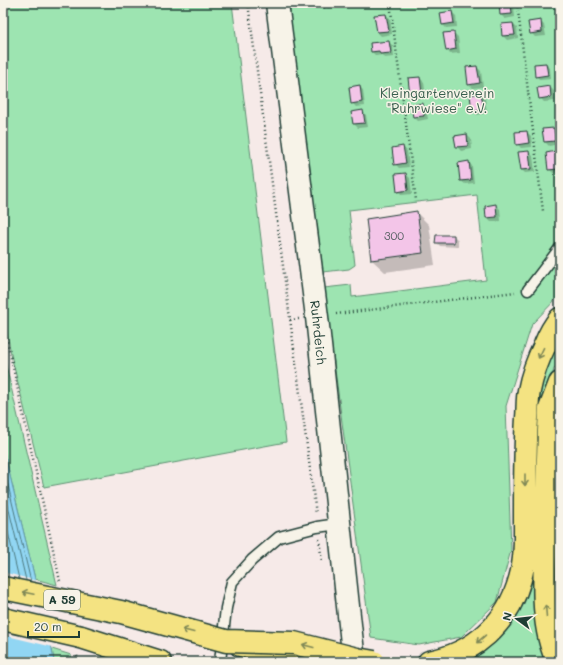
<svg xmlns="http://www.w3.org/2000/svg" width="563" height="665" viewBox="0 0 563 665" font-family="Mali,sans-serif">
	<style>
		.green { fill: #9de4b1; stroke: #5e9072 }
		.water { fill: #91d6f3; stroke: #6399a7 }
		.pier { fill: #f6eae8 }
		.shadow { fill: #0003 }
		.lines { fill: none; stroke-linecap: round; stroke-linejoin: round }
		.shore { stroke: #4d7a80; stroke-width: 1 }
		.building { fill: #f3c5e8; stroke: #1f3d34 }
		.lane-casing { stroke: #1f3d34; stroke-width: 13 }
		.secondary-casing { stroke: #1f3d34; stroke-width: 25 }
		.highway-casing { stroke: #1f3d34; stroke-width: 25 }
		.path { stroke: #1f3d34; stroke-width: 2.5; stroke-dasharray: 1 3; stroke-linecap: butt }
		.lane { stroke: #f7f3e8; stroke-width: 10 }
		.secondary { stroke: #f7f3e8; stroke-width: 22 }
		.highway { stroke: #f4e382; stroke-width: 22 }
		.highway-bridge-casing { stroke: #1f3d34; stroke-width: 25; stroke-linecap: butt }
		.highway-bridge { stroke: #f4e382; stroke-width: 22 }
		.oneway { stroke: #7f8857 }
		.labels { text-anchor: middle; stroke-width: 3; stroke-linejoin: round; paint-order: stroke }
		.number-label { font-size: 11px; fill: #545f61 }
		.shield { fill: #f7f3e8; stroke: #60746a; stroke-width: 1 }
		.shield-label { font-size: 12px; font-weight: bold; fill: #1f3d34 }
		.park-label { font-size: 13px; fill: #385e4d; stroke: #f7f3e8 }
		.street-label { font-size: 13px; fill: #1f3d34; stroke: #f7f3e8 }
	</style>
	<rect width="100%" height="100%" fill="#f6eae8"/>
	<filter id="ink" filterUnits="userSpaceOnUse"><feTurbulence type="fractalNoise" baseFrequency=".025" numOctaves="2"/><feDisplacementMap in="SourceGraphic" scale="8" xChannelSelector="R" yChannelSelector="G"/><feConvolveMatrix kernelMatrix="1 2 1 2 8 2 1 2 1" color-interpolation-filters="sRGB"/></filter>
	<g filter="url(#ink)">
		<path class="green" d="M3 3H232L286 442 44 487 12 359 3 313Z
			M288 3H560V295L532 324 506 406 511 550 497 602 461 637 419 645 371 638 324 288 351 285 352 297 486 280 477 195 349 210 355 265 349 269 323 272Z
			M560 337V361L554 369 541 418 536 449 539 384Z
			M3 349 5 361 57 585 35 579 3 447Z
			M528 579 535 580 548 662H457Z
			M52 649 71 655 73 662H54Z"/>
		<path class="water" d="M3 447 52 649 54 662H3Z"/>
		<path class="pier" d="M3 572 37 581 53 647 3 635Z"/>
		<path class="shadow" d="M503 3H511L514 6 515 17 505 19 501 15Z
			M452 12 456 16 457 27 446 28 442 24Z
			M386 15 390 18 392 34 381 36 377 32Z
			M540 21 544 25 546 36 535 37 531 33Z
			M513 24 517 28 518 38 507 40 503 36Z
			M454 33 458 37 460 53 450 54 447 50Z
			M389 42 393 46 394 57 384 58 382 55 376 56 372 52Z
			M546 64 550 68 551 79 540 80 536 76Z
			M477 67 481 71 483 87 473 88 469 84Z
			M420 78 424 82 426 98 415 99 411 95Z
			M360 87 363 90 365 106 356 107 352 103Z
			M550 87 554 91 555 101 544 102 540 98Z
			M481 94 485 98 487 113 477 115 473 111Z
			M423 104 426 108 428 119 418 121 414 117Z
			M362 111 366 115 368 127 358 128 354 124 352 113Z
			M553 129 557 133 559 144 549 146 545 142Z
			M527 132 531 136 532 147 521 148 517 144Z
			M467 135 471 139 472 149 461 151 457 147Z
			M403 147 407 151 409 167 399 168 395 164Z
			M529 152 533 156 535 172 525 173 522 170Z
			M556 152 559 156 560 172 553 173 549 169Z
			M469 162 472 166 474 183 465 184 461 181Z
			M406 174 410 178 412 194 402 195 398 191Z
			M496 205 500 209 501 221 491 222 487 218Z
			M417 213 429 225 435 265 385 272 372 260Z
			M454 236 458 240V247L440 246 436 242Z"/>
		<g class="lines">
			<path class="shore" d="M3 464 31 582
				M3 485 26 580
				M3 511 19 579"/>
		</g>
		<path class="building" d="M499 3H511L512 14 500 15Z
			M452 11 454 23 442 25 440 13Z
			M386 14 389 31 377 32 374 15Z
			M541 20 542 32 530 34 528 22Z
			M513 23 515 35 502 36 501 24Z
			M454 32 456 49 446 51 443 33Z
			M389 41 391 53 380 54 379 51 371 52 370 43Z
			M546 63 548 75 535 77 534 64Z
			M477 66 480 83 468 85 466 67Z
			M420 77 422 94 410 96 408 78Z
			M360 85 362 102 351 104 349 87Z
			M550 86 551 97 539 99 537 88Z
			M481 93 484 110 472 111 470 95Z
			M423 103 424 116 413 117 411 105Z
			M363 110 365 123 353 124 351 112Z
			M554 128 555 141 544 142 542 129Z
			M527 131 529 143 516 145 515 132Z
			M467 134 468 146 456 147 454 136Z
			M403 146 406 163 394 165 392 148Z
			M529 151 531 169 521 170 518 152Z
			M556 151 558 169 548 170 546 153Z
			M469 161 471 180 460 181 458 163Z
			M406 173 408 190 397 192 395 174Z
			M496 204 497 217 486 218 485 206Z
			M417 211 423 253 371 260 366 219Z
			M436 235H454V243H435Z"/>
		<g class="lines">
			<g class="lane-casing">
				<path id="lane" d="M528 290 560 248
					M220 662 226 608 232 582 252 560 279 537 317 527 338 524"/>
			</g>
			<g class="secondary-casing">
				<g id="secondary">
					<path id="s1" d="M277 3 317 317 354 662"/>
				</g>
			</g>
			<g class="highway-casing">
				<path id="highway" d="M81 637 160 662
					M240 645 299 662
					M429 662C474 654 508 623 520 579 526 559 525 536 525 515 525 483 525 450 527 418 528 409 527 400 529 391 532 375 538 359 545 345 549 335 553 327 560 319
					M558 662C539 624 545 570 546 529 547 489 548 449 550 409L560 383"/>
			</g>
			<path class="path" d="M248 3 316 514
				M317 3V8L355 3
				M390 3 416 200
				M517 3 543 211
				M336 314 515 292
				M290 320 299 319
				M3 322 60 581
				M319 539 322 562
				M77 656 79 662"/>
			<use href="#lane" class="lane"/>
			<use href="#secondary" class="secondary"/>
			<use href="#highway" class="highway"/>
			<g class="highway-bridge-casing">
				<path id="highway-bridge" d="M3 588 121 612 226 641 294 643 357 659 374 662
					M3 619 81 637"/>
			</g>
			<use href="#highway-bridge" class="highway-bridge"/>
		</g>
		<defs><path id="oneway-shaft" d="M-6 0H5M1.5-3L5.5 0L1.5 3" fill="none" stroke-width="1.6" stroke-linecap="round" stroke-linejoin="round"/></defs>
		<g class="oneway">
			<use href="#oneway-shaft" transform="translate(541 353) rotate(116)"/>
			<use href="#oneway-shaft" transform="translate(525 480) rotate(90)"/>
			<use href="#oneway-shaft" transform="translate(28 593) rotate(-168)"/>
			<use href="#oneway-shaft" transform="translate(546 611) rotate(-95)"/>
			<use href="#oneway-shaft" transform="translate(188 631) rotate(-165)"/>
			<use href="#oneway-shaft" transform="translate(481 639) rotate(139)"/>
			<use href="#oneway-shaft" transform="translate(308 646) rotate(-165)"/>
		</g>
	</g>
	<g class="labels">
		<g class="number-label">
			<text x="394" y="240">300</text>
		</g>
		<rect class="shield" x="44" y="590" width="36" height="20" rx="3"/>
		<g class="shield-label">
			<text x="62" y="604">A 59</text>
		</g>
		<g class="park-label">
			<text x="437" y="98">Kleingartenverein<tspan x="437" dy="15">"Ruhrwiese" e.V.</tspan></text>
		</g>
		<g class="street-label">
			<text dy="5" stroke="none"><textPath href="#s1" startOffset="332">Ruhrdeich</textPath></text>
		</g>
	</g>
	<rect width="563" height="665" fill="none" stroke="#f7f3e8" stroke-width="16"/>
	<rect x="8" y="8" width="547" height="649" fill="none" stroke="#1f3d34" stroke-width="1.5" filter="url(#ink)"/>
	<g transform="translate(517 619) rotate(285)" stroke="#f7f3e8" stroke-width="3" paint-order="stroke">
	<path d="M0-3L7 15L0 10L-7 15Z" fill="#1f3d34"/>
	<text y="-6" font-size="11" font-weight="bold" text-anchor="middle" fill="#1f3d34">N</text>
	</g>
	<path d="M28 631v6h51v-6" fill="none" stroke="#1f3d34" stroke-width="2"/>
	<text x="34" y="631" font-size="12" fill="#1f3d34" stroke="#f7f3e8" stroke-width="3" paint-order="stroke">20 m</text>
</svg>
